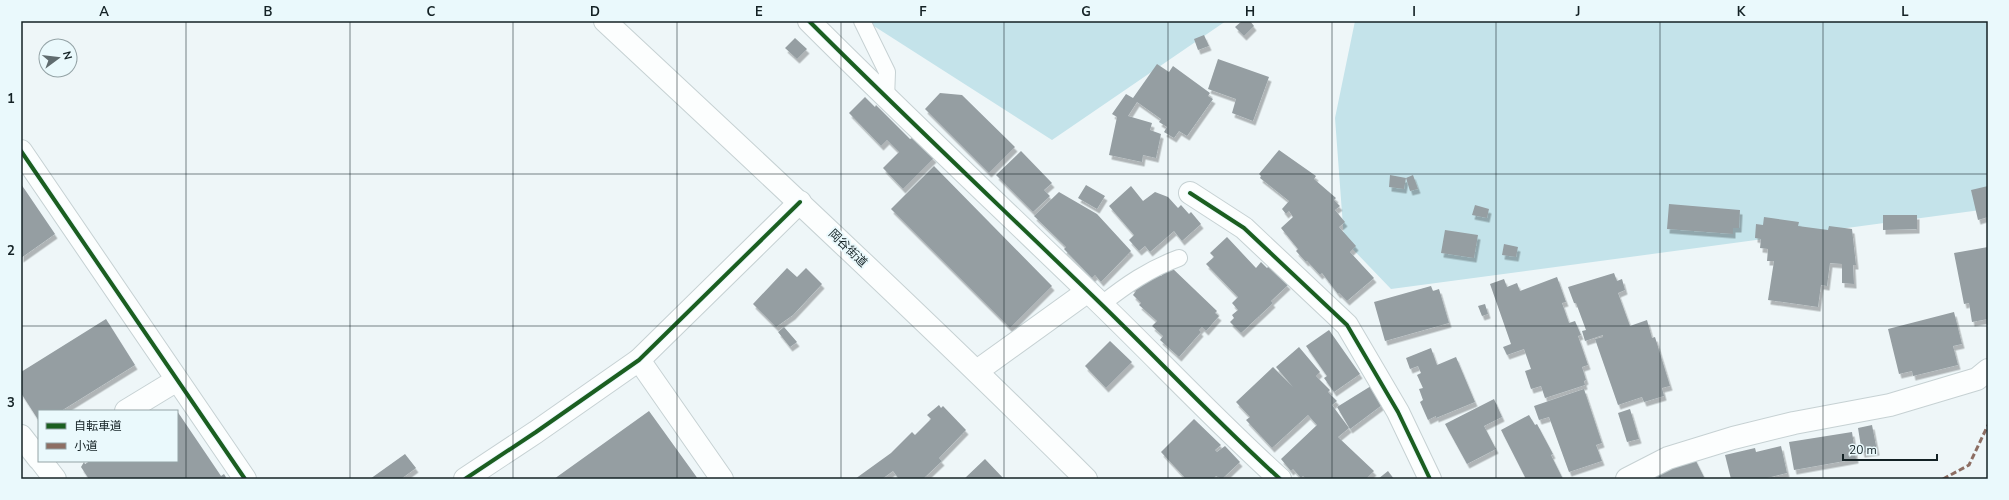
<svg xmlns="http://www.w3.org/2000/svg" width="2009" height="500" viewBox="0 0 2009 500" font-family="'Nunito Sans','Noto Sans JP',sans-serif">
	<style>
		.green { fill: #c4e3ea }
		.building { fill: #959ea2; filter: url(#shadow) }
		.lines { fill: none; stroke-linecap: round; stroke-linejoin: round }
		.lane-casing { stroke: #c6d1d3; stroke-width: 18 }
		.street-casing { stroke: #c6d1d3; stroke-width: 24 }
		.secondary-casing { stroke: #c6d1d3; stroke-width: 24 }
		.primary-casing { stroke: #c6d1d3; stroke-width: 24 }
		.lane { stroke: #fcfefe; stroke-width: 16 }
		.street { stroke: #fcfefe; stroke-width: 22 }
		.secondary { stroke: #fcfefe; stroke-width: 22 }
		.primary { stroke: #fcfefe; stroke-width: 22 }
		.quiet { stroke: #8d6e63; stroke-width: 3; stroke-dasharray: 6 3; stroke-linecap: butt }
		.cycleway-casing { stroke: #eaf9fc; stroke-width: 6 }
		.cycleway { stroke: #1b5e20; stroke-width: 4 }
		.grid { fill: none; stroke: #142225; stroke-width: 1; stroke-opacity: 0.55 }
		.labels { text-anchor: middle; stroke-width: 4; stroke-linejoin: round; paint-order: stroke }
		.street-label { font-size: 12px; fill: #142225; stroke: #eaf9fc }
		.neatline { fill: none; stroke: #142225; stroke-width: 1.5 }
		.grid-label { font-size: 13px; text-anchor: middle; font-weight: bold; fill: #142225 }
	</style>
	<defs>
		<filter id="shadow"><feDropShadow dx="2.5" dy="4.5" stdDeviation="0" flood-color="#0004"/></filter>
	</defs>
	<rect width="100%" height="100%" fill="#eef6f8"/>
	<path class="green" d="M866 21H1226L1052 140Z
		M1355 21H1988V209L1391 289 1344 240 1335 118Z"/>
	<path class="building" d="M1242 21H1250L1254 26 1244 36 1235 27Z
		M1204 35 1209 46 1198 50 1194 39Z
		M795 38 807 49 797 59 785 48Z
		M1218 59 1269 77 1253 121 1232 113 1236 99 1208 89Z
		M1157 64 1169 72 1173 66 1210 93 1208 96 1213 99 1187 136 1179 131 1174 138 1164 132 1167 127 1159 122 1161 119 1137 102 1128 116 1152 123 1150 130 1161 134 1156 158 1143 155 1142 162 1109 155 1117 117 1112 114 1126 94 1133 98Z
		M940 93 962 95 1015 147 989 173 925 109Z
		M865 97 875 107 876 105 910 139 912 138 934 158 903 189 883 168 899 152 887 140 881 146 849 113Z
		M1279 150 1316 176 1314 179 1336 198 1334 200 1340 206 1335 210 1345 222 1339 227 1356 246 1350 252 1374 278 1347 301 1339 293 1338 294 1322 273 1320 275 1307 261 1306 262 1296 251 1298 249 1281 228 1293 217 1289 211 1286 214 1282 209 1289 201 1260 178 1261 176 1259 174Z
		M1021 151 1052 183 1044 190 1050 196 1033 212 996 175Z
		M934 166 1052 286 1010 328 891 209Z
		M1390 175 1406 178 1413 175 1418 189 1410 191 1406 178 1404 189 1389 187Z
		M21 184 55 234 21 258Z
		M1086 185 1105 196 1097 209 1078 198Z
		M1131 186 1143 201 1155 192 1168 197 1178 208 1181 205 1189 214 1191 212 1201 224 1182 241 1174 231 1150 252 1145 246 1139 251 1129 240 1134 235 1109 206Z
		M1988 186V217L1978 220 1971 190Z
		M1059 192 1097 214 1131 251 1101 282 1095 275 1092 278 1064 249 1066 247 1034 216Z
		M1669 204 1740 210 1739 228H1733V234L1667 229Z
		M1475 205 1489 209 1487 218 1472 215Z
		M1883 215H1917V229L1883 230Z
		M1764 217 1799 222 1798 226 1828 230 1829 226 1852 229 1856 265H1853L1854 284 1842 283V264L1830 263 1827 286 1821 285 1818 307 1768 300 1774 261H1767L1768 249 1760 248 1761 239 1755 238 1756 224 1763 225Z
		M1445 230 1478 235 1474 258 1441 253Z
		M1227 237 1256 268 1261 262 1267 268 1269 266 1288 285 1271 301 1273 303 1241 333 1230 322 1234 318 1232 315 1238 310 1232 303 1238 297 1206 264 1214 257 1210 253Z
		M1504 244 1518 247 1516 257 1502 255Z
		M1988 247V319L1972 322 1969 303 1964 304 1954 253Z
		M1170 266 1217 311 1215 313 1219 316 1206 331 1202 327 1199 330 1201 332 1179 357 1160 340 1163 336 1152 326 1157 321 1139 305 1141 303 1133 295 1136 291 1130 286 1153 269 1161 276Z
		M787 268 797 277 806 268 822 284 793 315 776 327 753 304Z
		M1614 273 1617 281 1622 279 1625 290 1618 293 1630 326 1647 320 1652 338 1655 337 1670 386 1662 388 1664 396 1644 402 1642 397 1618 405 1595 339 1603 337V335L1585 341 1582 331 1586 330 1576 303H1574L1568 287Z
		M1557 277 1566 302 1562 303 1569 323 1575 321 1581 335 1578 336 1588 365 1582 367 1586 380 1584 381 1585 385 1545 398 1541 386 1531 389 1525 371 1531 369 1524 349 1507 355 1503 347 1511 344 1490 284 1504 279 1507 287 1517 283 1520 291Z
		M1431 286 1433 291 1439 289 1449 323 1385 341 1374 302Z
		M1485 304 1488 314 1482 316 1478 306Z
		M1954 312 1962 344 1953 346 1958 365 1913 376 1912 371 1899 374 1888 329Z
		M106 319 135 365 61 411H39V421L21 393V372Z
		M784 327 797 342 790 347 778 332Z
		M1329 330 1360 374 1334 392 1324 378 1327 376 1306 346Z
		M1110 341 1132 362 1106 388 1085 366Z
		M1299 347 1320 372 1316 376 1330 390 1328 392 1337 401 1332 405 1349 428 1338 437 1374 471 1366 479H1306L1303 476 1301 478 1293 469 1291 471 1281 459 1317 425 1308 415 1272 448 1246 420 1250 417 1236 402 1273 367 1293 387 1276 367Z
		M1431 348 1437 365 1456 357 1475 402 1436 418V416L1428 420 1420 402 1423 400 1419 389 1423 388 1417 375 1421 373 1418 366 1410 369 1406 358Z
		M1371 386 1382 405 1350 429 1337 407Z
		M1584 389 1602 443 1596 445 1602 461 1569 472 1549 417 1539 420 1534 406Z
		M1494 399 1502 417 1484 426 1496 449 1467 464 1445 424Z
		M939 405 941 408 943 406 966 430 939 458 942 461 923 479H899L893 471 882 479H855L891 453 912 432 915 435 931 419 927 415Z
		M1630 409 1639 439 1627 442 1618 413Z
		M177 411 221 476 224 474 227 479H89L81 467 84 462 85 464 90 461H177Z
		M649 411 698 479H554Z
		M1529 415 1535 425 1537 424 1553 454 1551 455 1563 479H1526L1501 430Z
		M1194 419 1221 445 1215 450 1217 452 1225 446 1240 462 1222 479 1216 476 1213 479H1186L1161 452Z
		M1872 425 1877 451 1862 453 1858 428Z
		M1852 432 1856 459 1794 470 1789 442Z
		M1781 446 1787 473 1763 479H1731L1725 455 1755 448 1756 452Z
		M405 454 416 468 401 479H370Z
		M1694 457 1704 477 1701 479H1648Z
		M985 459 1004 479H964Z
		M1388 471 1394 479H1378Z"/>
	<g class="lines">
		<g class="lane-casing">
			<path id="lane" d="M862 21 887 72 886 99
				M1102 304C1126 285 1149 269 1179 258"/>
		</g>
		<g class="street-casing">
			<path id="street" d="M809 21C904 116 1002 208 1098 301 1159 360 1217 422 1280 479
				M21 151 245 479
				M1190 193 1244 228 1347 325 1398 412 1430 479
				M639 360 722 479
				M977 371 1088 291
				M126 411 177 380
				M1627 479 1668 458 1733 438 1794 423 1890 405 1977 379 1988 370"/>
		</g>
		<g class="secondary-casing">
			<path id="secondary" d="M21 436 39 459
				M41 461 55 479
				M465 479 536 432 639 360 800 202"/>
		</g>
		<g class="primary-casing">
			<path id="primary" d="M605 21C767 172 929 323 1086 479"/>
		</g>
		<use href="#lane" class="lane"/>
		<use href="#street" class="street"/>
		<use href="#secondary" class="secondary"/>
		<use href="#primary" class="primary"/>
		<path class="quiet" d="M1943 479 1969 465 1988 425"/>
		<g class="cycleway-casing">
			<path id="cycleway" d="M809 21C904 116 1002 208 1098 301 1159 360 1217 422 1280 479
				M21 151 245 479
				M1190 193 1244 228 1347 325 1398 412 1430 479
				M465 479 536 432 639 360 800 202"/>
		</g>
		<use href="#cycleway" class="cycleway"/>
	</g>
	<path class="grid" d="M186 21V479M350 21V479M513 21V479M677 21V479M841 21V479M1004 21V479M1168 21V479M1332 21V479M1496 21V479M1660 21V479M1823 21V479M21 174H1988M21 326H1988"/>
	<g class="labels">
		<g class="street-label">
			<text transform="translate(848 248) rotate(44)" y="4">岡谷街道</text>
		</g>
	</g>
	<rect width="2009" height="500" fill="none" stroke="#eaf9fc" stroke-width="44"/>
	<rect x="38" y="410" width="140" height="52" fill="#eaf9fc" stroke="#94a3a6"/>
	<rect x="46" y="423" width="20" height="6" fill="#1b5e20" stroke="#94a3a6"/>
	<text x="74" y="430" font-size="12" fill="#142225">自転車道</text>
	<rect x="46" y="443" width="20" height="6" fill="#8d6e63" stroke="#94a3a6"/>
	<text x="74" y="450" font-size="12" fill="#142225">小道</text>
	<g transform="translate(58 58) rotate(75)"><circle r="19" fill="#eaf9fc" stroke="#94a3a6"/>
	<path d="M0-3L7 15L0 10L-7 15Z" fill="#606c6f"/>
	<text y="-6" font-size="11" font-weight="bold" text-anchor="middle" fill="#142225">N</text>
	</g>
	<path d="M1843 454v6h94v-6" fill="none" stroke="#142225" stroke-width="2"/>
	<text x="1849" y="454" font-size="12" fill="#142225" stroke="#eaf9fc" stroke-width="3" paint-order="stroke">20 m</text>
	<rect x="22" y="22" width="1965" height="456" class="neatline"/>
	<g class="grid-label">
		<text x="104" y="16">A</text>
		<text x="268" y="16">B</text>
		<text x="431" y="16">C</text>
		<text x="595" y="16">D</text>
		<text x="759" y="16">E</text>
		<text x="923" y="16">F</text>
		<text x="1086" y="16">G</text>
		<text x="1250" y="16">H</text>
		<text x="1414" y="16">I</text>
		<text x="1578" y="16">J</text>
		<text x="1741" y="16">K</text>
		<text x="1905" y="16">L</text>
		<text x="11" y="103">1</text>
		<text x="11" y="255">2</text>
		<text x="11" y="407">3</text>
	</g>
</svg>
